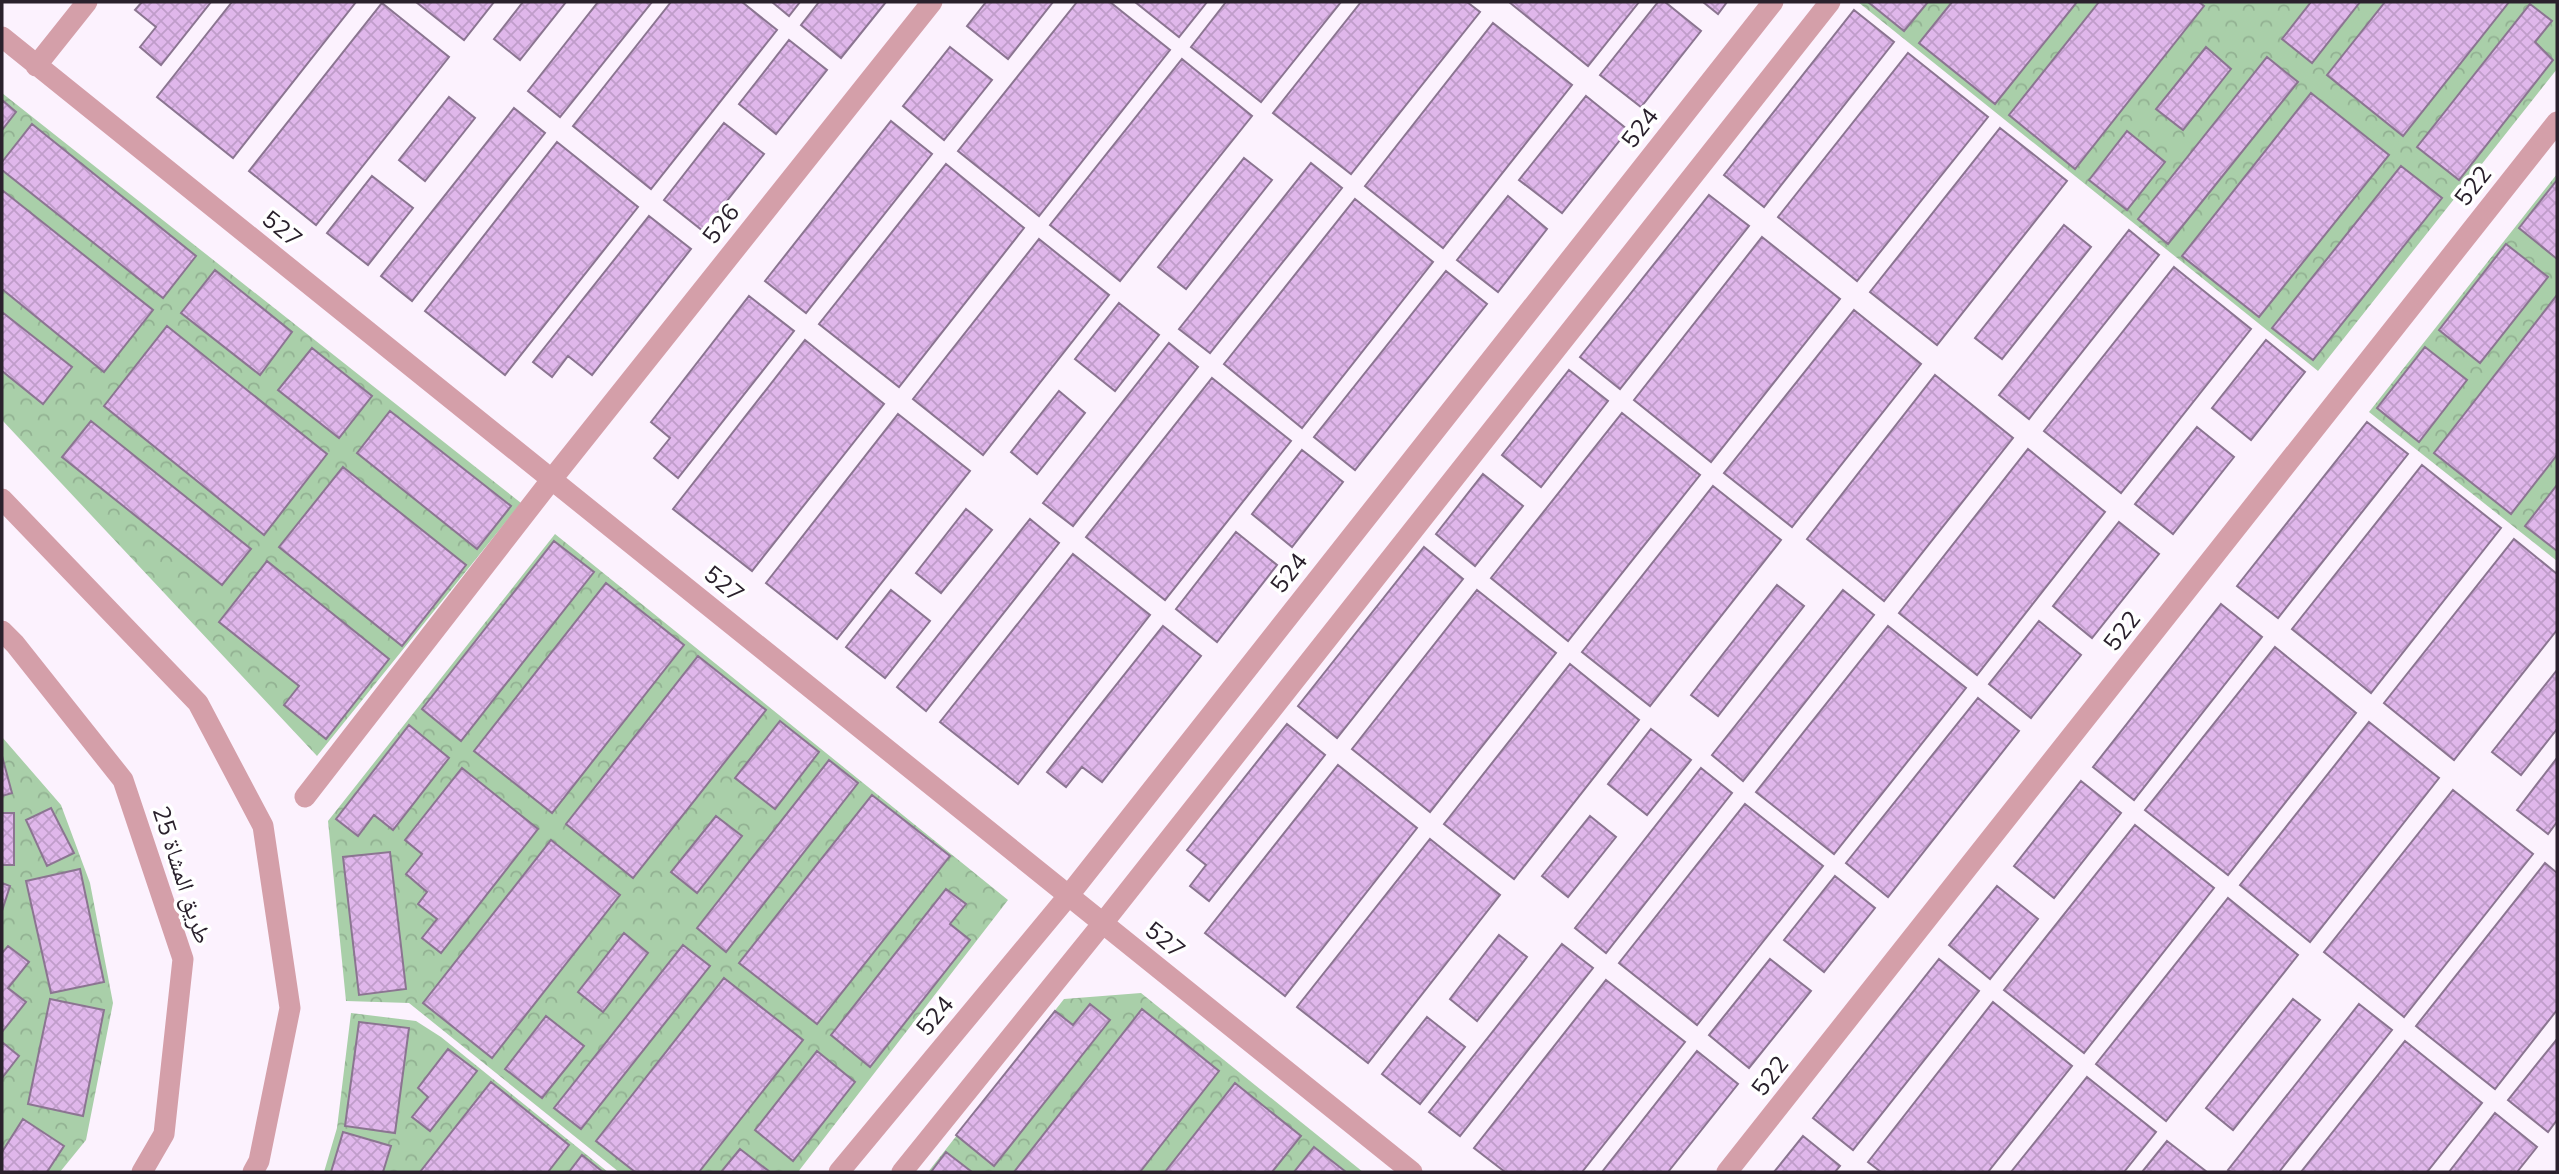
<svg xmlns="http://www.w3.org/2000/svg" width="2559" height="1174" viewBox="0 0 2559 1174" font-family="'Nunito Sans','Noto Naskh Arabic',sans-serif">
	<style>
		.forest { fill: url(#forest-crowns) }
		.building { fill: url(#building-cross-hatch); stroke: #8b7591; stroke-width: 2 }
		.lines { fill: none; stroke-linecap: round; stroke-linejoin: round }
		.minor { stroke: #d49fa9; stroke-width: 21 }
		.labels { text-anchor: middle; stroke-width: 7; stroke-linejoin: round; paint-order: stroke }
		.street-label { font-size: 24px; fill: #2a212c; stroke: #fff }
	</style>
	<defs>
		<pattern id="forest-crowns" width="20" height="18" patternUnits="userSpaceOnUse" patternTransform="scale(1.75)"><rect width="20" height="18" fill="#a9cfa9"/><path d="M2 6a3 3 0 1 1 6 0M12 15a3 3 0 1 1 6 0" fill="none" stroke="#92b192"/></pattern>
		<pattern id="building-cross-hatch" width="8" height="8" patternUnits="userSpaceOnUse" patternTransform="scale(1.75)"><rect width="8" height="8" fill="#e0b7eb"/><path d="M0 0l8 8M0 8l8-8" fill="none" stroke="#c09dca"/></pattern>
	</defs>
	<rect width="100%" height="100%" fill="#fcf2fe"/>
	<path class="forest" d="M1858 2H2557V69L2318 371Z
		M2 93 521 503 317 756 2 420Z
		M2557 174V561L2369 412Z
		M555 534 1008 900 798 1172H619L409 1003 346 1001 328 821Z
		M2 737 61 805 90 883 113 1003 86 1140 60 1172H2Z
		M1141 993 1363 1172H928L1064 999Z
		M351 1013 416 1021 441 1037 608 1172H324L337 1128Z"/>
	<path class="building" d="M142 2H211L161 65 140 47 156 27 135 10Z
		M232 2H356L233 158 157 97Z
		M416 2H494L464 40Z
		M523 2H566L520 60 494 39Z
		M598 2H652L560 117 528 91Z
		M671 2H742L777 30 651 189 573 126Z
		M772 2H800L789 16Z
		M819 2H886L841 58 801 25Z
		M986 2H1053L1008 59 967 26Z
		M1077 2H1110L1170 50 1039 216 958 151Z
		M1135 2H1207L1179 37Z
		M1226 2H1341L1261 102 1191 47Z
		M1361 2H1467L1480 12 1351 174 1273 113Z
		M1509 2H1639L1588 66Z
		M1658 2H1665L1701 31 1641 107 1600 75Z
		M1703 2H1727L1718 14Z
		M1868 2H1928L1904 31Z
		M1952 2H2077L1995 104 1919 43Z
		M2099 2H2199L2204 6 2075 169 2009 115Z
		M2311 2H2360L2312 63 2282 39Z
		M2385 2H2509L2403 136 2327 75Z
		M382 3 449 57 316 225 249 171Z
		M2530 4 2552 21 2535 42 2553 60 2459 180 2417 147Z
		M1854 10 1894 42 1764 207 1724 175Z
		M1493 23 1572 85 1443 248 1365 186Z
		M789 40 827 70 776 134 739 104Z
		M950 47 992 80 944 140 903 106Z
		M2206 47 2231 69 2183 130 2156 109Z
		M1908 53 1988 117 1857 281 1778 217Z
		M2267 57 2298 82 2168 244 2138 219Z
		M1182 59 1252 116 1120 281 1050 225Z
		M2311 93 2389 155 2259 317 2182 256Z
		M1586 96 1628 130 1562 213 1519 180Z
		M449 97 475 118 425 181 399 160Z
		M2 100 16 112 2 130Z
		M514 108 545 133 412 301 381 276Z
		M891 121 932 154 806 313 765 281Z
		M724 123 764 154 703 231 664 200Z
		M32 124 196 256 163 298 2 170V162Z
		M2000 128 2067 181 1937 345 1870 292Z
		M2127 131 2165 162 2127 210 2089 180Z
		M557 142 638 207 505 375 425 311Z
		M1244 158 1272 180 1186 289 1158 267Z
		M1311 163 1342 188 1210 353 1179 329Z
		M946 164 1024 228 899 387 819 324Z
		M2401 166 2442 198 2313 360 2272 328Z
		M372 176 413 208 368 265 327 233Z
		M2557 180V259L2519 228Z
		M2 190 153 310 104 372 2 289Z
		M1709 195 1749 226 1620 389 1580 357Z
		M1508 196 1547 229 1498 292 1457 260Z
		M1355 199 1433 262 1302 428 1224 364Z
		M649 216 691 249 592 375 568 356 552 377 533 362Z
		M2064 225 2091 247 2002 359 1975 338Z
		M2129 230 2159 255 2029 419 1999 395Z
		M1762 237 1840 299 1711 462 1634 400Z
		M1039 239 1109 295 983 455 913 399Z
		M2506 244 2548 277 2480 363 2439 330Z
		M2174 267 2251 329 2121 493 2044 431Z
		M215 270 292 332 260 375 181 313Z
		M1446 271 1487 304 1355 470 1314 437Z
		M2557 295V455L2511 514 2434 453Z
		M749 296 794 331 678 478 654 458 670 438 651 422Z
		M1119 303 1159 335 1115 391 1075 359Z
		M1854 310 1921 364 1792 527 1724 473Z
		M2 312 72 367 43 404 2 371Z
		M167 326 327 454 264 535 104 406Z
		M805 340 884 404 752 571 673 509Z
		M2266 340 2305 372 2251 440 2212 408Z
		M1169 343 1198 367 1073 526 1043 503Z
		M2425 347 2467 380 2419 442 2377 408Z
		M312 348 372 396 339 438 278 390Z
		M1569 370 1608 401 1541 487 1502 455Z
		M1935 375 2013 438 1884 601 1807 539Z
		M1212 378 1291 441 1165 600 1086 537Z
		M1059 391 1085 413 1037 474 1011 452Z
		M390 411 511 506 477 549 357 453Z
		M1622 413 1700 475 1568 641 1491 578Z
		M898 414 970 471 837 639 766 583Z
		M91 421 251 549 222 585 62 457Z
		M2367 422 2408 454 2278 618 2237 586Z
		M2197 427 2234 457 2173 534 2135 504Z
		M2028 449 2105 512 1977 675 1899 613Z
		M1302 450 1343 482 1292 547 1252 514Z
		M2422 465 2501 528 2371 693 2292 629Z
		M343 467 466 565 402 646 279 547Z
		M1483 474 1523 506 1475 566 1436 534Z
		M2557 485V551L2525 526Z
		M1713 486 1781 540 1650 706 1582 652Z
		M966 509 992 530 941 593 916 573Z
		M1030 519 1059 543 926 711 897 687Z
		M2119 522 2159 554 2092 638 2053 606Z
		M1236 532 1277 565 1217 642 1176 609Z
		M2514 539 2557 574V630L2454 760 2384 703Z
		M554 541 594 572 461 741 422 709Z
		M1424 547 1463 579 1337 738 1298 706Z
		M1073 554 1150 615 1018 784 940 722Z
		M267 561 389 659 326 739 284 705 299 686 219 622Z
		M606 583 684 645 552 813 474 751Z
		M1777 585 1804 606 1718 716 1691 695Z
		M891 590 930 621 885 678 846 647Z
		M1477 590 1556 653 1430 812 1352 749Z
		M1843 590 1874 615 1743 781 1712 755Z
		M2221 604 2262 637 2134 800 2093 767Z
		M2039 621 2081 655 2031 718 1989 684Z
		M1163 626 1201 656 1102 782 1082 767 1066 787 1047 772Z
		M1888 626 1966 688 1834 854 1756 792Z
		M2275 647 2356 713 2228 875 2145 810Z
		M698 656 766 710 633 878 566 824Z
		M1570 664 1639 720 1514 879 1444 824Z
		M2557 670V729L2521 775 2492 752Z
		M1978 698 2019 731 1888 897 1846 863Z
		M780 721 819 752 775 809 735 778Z
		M2369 722 2439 778 2310 942 2240 885Z
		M1287 724 1325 755 1209 901 1190 886 1206 865 1187 850Z
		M409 725 449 758 393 830 374 815 358 836 336 819Z
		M1651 729 1691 760 1647 815 1608 784Z
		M2 756 12 793 2 796Z
		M2557 758V822L2548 834 2517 810Z
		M829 760 858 783 726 952 697 928Z
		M1338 765 1417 828 1285 996 1205 933Z
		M462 768 538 829 441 953 422 938 437 919 418 904 427 892 406 874 422 854 405 840Z
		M1701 768 1732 793 1606 953 1575 928Z
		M2081 781 2121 813 2054 898 2014 866Z
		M2453 790 2533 854 2404 1017 2324 952Z
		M872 795 950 856 817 1024 739 963Z
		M1745 804 1823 866 1697 1025 1619 963Z
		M51 808 74 853 47 866 26 820Z
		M2 813H14V865H2Z
		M716 816 742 836 697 893 671 872Z
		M1590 816 1616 837 1568 897 1542 876Z
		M2135 825 2214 888 2084 1053 2004 990Z
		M1430 839 1500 895 1368 1063 1297 1007Z
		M551 840 620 895 492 1058 423 1003Z
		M390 852 406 989 359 995 343 857Z
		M2545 863 2557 873V1010L2495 1089 2416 1026Z
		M80 869 104 982 51 993 26 881Z
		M1835 876 1875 908 1824 972 1784 940Z
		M2 883 10 886 2 911Z
		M1997 886 2038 919 1990 979 1949 945Z
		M946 889 966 904 950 924 970 940 870 1067 831 1035Z
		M2228 898 2298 955 2166 1121 2096 1064Z
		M624 933 648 953 603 1012 578 992Z
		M1499 935 1527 957 1477 1021 1450 999Z
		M1562 944 1593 968 1460 1136 1429 1112Z
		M683 945 710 966 581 1129 554 1108Z
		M8 946 29 962 8 988 26 1002 2 1032V953Z
		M1770 959 1811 991 1749 1068 1709 1035Z
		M1939 959 1979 991 1853 1150 1813 1118Z
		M724 978 803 1040 699 1172H635L596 1141Z
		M1606 980 1685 1042 1582 1172H1505L1474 1148Z
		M50 999 104 1010 83 1116 28 1104Z
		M2293 999 2320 1020 2233 1130 2206 1108Z
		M1993 1002 2072 1066 1988 1172H1881L1868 1162Z
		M1090 1004 1110 1020 994 1166 956 1135 1055 1011 1073 1025Z
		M2359 1004 2392 1030 2279 1172H2231L2228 1170Z
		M1142 1009 1219 1071 1140 1172H1014Z
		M546 1016 584 1046 542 1098 505 1069Z
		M1427 1017 1465 1047 1420 1104 1382 1074Z
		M359 1022 409 1028 395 1133 345 1126Z
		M2557 1039V1120L2548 1132 2508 1100Z
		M2405 1041 2482 1103 2427 1172H2301Z
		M2 1042 19 1056 2 1078Z
		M448 1049 477 1071 430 1131 412 1117 428 1097 418 1088Z
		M817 1051 855 1082 793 1161 755 1130Z
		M1697 1051 1738 1084 1668 1172H1602Z
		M2087 1077 2156 1132 2124 1172H2011Z
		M491 1082 569 1145 548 1172H420Z
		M1235 1083 1301 1136 1272 1172H1165Z
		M2495 1113 2537 1147 2517 1172H2449Z
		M23 1119 64 1146 47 1172H2V1152Z
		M343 1132 391 1146 383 1172H331Z
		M1803 1136 1840 1166 1835 1172H1774Z
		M2167 1141 2207 1172H2142Z
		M1314 1147 1346 1172H1294Z
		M740 1149 770 1172H721Z
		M946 1152 972 1172H931Z
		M582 1155 603 1172H569Z"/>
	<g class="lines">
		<path class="minor" d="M2 37 1412 1172
			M36 66 87 2
			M2 499 198 703 263 826 290 1008 259 1161 253 1172
			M2 631 15 644 123 780 183 959 164 1134 142 1172
			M305 797 552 479 932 2
			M839 1172 1069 895 1773 2
			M902 1172 1103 923 1830 2
			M1727 1172 2557 122"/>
	</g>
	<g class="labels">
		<g class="street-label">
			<text transform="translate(1640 128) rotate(-52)" y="8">524</text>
			<text transform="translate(2473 186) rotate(-52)" y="8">522</text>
			<text transform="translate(721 224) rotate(-52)" y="8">526</text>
			<text transform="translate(282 229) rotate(39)" y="8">527</text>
			<text transform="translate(1289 573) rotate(-52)" y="8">524</text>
			<text transform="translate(724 584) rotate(39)" y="8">527</text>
			<text transform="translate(2122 631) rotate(-52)" y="8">522</text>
			<text transform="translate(182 875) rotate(72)" y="8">طريق المشاة 25</text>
			<text transform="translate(1165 940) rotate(39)" y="8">527</text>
			<text transform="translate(935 1016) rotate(-50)" y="8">524</text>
			<text transform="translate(1770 1076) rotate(-52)" y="8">522</text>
		</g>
	</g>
	<rect width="2559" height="1174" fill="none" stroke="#2a212c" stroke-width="7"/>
</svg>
